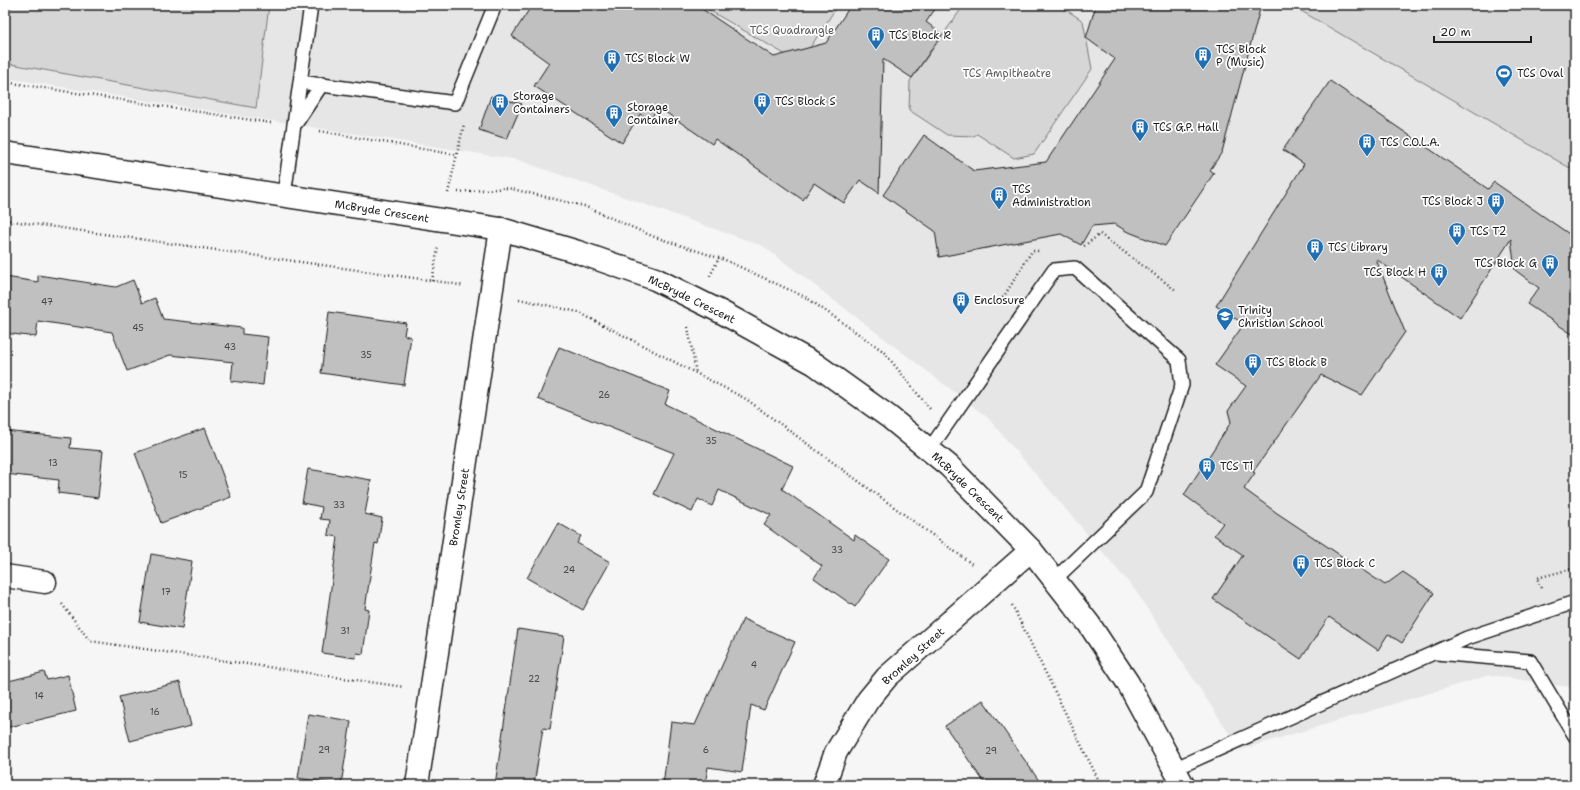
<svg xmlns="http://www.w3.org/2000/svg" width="1580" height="790" viewBox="0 0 1580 790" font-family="'Shantell Sans',sans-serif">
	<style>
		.built { fill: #e6e6e6 }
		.green { fill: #d6d6d6; stroke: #797979 }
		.building { fill: #c0c0c0; stroke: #1c1c1c }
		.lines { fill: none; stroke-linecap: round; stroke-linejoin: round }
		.service-casing { stroke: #1c1c1c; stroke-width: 16 }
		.minor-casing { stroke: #1c1c1c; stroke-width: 25 }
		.tertiary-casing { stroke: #1c1c1c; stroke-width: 25 }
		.path { stroke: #1c1c1c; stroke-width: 2.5; stroke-dasharray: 1 3; stroke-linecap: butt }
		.service { stroke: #fff; stroke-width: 13 }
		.minor { stroke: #fff; stroke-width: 22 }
		.tertiary { stroke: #fff; stroke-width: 22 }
		.labels { text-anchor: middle; stroke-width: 3.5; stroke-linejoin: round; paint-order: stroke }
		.number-label { font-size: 9px; fill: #454545 }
		.park-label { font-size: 11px; fill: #5d5d5d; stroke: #fff }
		.poi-label { font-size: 11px; fill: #1c1c1c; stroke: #fff; text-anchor: start }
		.street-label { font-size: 11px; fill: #1c1c1c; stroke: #fff }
	</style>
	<rect width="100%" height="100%" fill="#f6f6f6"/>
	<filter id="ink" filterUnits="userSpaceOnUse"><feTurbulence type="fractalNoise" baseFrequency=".025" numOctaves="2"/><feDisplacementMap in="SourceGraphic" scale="8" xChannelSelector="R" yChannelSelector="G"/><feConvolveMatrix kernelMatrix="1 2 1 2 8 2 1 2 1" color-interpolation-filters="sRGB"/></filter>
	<g filter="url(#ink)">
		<path class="built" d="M5 5H1575V688L1490 675 1240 750 1135 590 987 417 763 246 518 160 5 78Z"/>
		<path class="green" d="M5 5H269L256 108 5 63Z
			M700 5H838L800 63Z
			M964 5H1059L1083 21 1092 69 1034 154 1014 158 977 134 974 136 947 135 909 110 910 81Z
			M1291 5H1575V171Z"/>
		<path class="building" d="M532 5H696L774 57 826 43 851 5H938L926 22 942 34 912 78 883 59 879 193 860 180 844 203 814 183 803 200 715 139 712 144 658 107 650 120 640 114 622 143 534 86 549 63 512 36Z
			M1096 5H1261L1222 152 1210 170 1214 173 1165 246 1126 231 1115 224 1092 226 1081 245 1061 234 939 257 935 231 883 195 924 135 974 171 1046 162 1115 59 1086 38Z
			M1330 81 1488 189 1494 182 1575 238V336L1527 304 1539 288 1515 270 1511 239 1460 318 1376 259 1405 332 1362 395 1321 375 1253 472 1255 473 1244 489 1277 513 1385 585 1403 572 1434 593 1402 643 1388 634 1378 650 1329 617 1301 659 1213 599 1243 555 1214 535 1223 523 1184 495 1231 422 1228 411 1246 386 1215 365 1244 324 1216 306 1304 164 1283 150Z
			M491 96 522 104 507 139 479 130Z
			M38 275 116 287 133 280 142 303 155 298 163 319 242 328V334L268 337 263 385 231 381 233 362 170 355 127 371 112 332 38 321 36 337 5 333V277L38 282Z
			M329 312 406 323 404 335 411 337 404 385 321 373Z
			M559 347 670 391 665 404 793 466 782 489 854 540 855 535 889 559 855 607 814 578 822 566 764 525 771 515 719 490 712 506 698 499 692 512 654 494 674 453 538 399Z
			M205 428 231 497 161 523 135 453Z
			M5 431 71 438 70 448 103 451 98 498 58 493 59 480 5 474Z
			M308 469 371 480 365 514 382 518 378 544 375 543 365 609 369 610 363 654 357 653 355 658 322 653 338 537 328 535 330 520 320 519 322 507 302 503Z
			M558 523 581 536 577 543 610 562 583 610 527 578Z
			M151 554 192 561 182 629 140 622Z
			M743 619 795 642 764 710 751 705 742 772 708 767 705 785H663L671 722 695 725Z
			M518 629 564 636 550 729 543 728 534 785H495Z
			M44 672 47 680 68 675 76 711 5 728V682Z
			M180 682 191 726 130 741 119 697Z
			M983 700 1042 785H986L945 726Z
			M308 714 351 721 341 785 298 778Z"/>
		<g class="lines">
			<g class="service-casing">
				<path id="service" d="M300 82 455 103 493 10 494 5
					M296 123 322 84
					M284 195 311 5
					M929 450 1054 270 1075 268 1179 360 1182 385 1146 492 1054 580
					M1436 653 1530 661 1575 736
					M1174 769 1467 638 1575 602"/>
			</g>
			<g class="minor-casing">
				<path id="minor" d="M5 576 45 582
					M417 785 501 229
					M824 785 836 752 868 700 887 677 1031 550"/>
			</g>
			<g class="tertiary-casing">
				<path id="tertiary" d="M5 153 501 229 578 252 655 279 723 313 815 364 889 417 949 466 1031 550 1089 624 1128 683 1183 785"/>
			</g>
			<path class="path" d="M5 82 271 123
				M320 131 457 155
				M458 192 508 188 584 206 652 236 725 260 807 298 883 351 930 409
				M448 193 464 124
				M5 220 449 283 464 286
				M1084 246 1100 234 1177 291
				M710 276 719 258
				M432 281 438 248
				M519 299 578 312 746 399 972 564
				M1001 301 1032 251H1039
				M688 327 696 373
				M1541 588 1537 578 1575 568
				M62 604 90 641 404 687
				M1012 605 1101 785
				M1571 628 1575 635"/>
			<use href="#service" class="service"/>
			<use href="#minor" class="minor"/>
			<use href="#tertiary" class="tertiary"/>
		</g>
	</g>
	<defs>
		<g id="building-pin" transform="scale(0.9)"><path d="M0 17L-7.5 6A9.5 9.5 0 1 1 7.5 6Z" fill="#1f6fb2" stroke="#fff"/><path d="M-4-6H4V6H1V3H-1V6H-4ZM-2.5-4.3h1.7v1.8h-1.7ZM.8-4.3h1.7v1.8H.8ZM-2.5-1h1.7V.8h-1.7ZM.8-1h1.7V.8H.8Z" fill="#fff"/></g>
		<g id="stadium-pin" transform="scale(0.9)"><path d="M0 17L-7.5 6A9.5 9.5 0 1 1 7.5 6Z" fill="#1f6fb2" stroke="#fff"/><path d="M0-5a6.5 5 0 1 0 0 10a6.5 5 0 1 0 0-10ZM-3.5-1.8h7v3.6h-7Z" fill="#fff"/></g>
		<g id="school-pin" transform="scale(0.9)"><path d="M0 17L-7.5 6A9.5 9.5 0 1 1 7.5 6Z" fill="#1f6fb2" stroke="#fff"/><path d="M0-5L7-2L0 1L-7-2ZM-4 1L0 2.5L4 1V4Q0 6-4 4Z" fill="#fff"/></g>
	</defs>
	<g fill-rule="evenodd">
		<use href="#building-pin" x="876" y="35"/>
		<use href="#building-pin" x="1203" y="55"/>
		<use href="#building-pin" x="612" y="58"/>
		<use href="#stadium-pin" x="1504" y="73"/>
		<use href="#building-pin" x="762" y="101"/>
		<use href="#building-pin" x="500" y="102"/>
		<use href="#building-pin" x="614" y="113"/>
		<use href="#building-pin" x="1140" y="127"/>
		<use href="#building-pin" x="1367" y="142"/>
		<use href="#building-pin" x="999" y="195"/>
		<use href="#building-pin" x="1496" y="201"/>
		<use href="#building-pin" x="1457" y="231"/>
		<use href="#building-pin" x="1315" y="247"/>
		<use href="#building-pin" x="1550" y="263"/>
		<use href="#building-pin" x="1439" y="272"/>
		<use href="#building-pin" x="961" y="300"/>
		<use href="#school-pin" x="1225" y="316"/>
		<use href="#building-pin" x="1253" y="362"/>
		<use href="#building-pin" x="1207" y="466"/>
		<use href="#building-pin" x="1301" y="563"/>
	</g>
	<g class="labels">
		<g class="number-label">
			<text x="47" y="305">47</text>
			<text x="138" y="331">45</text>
			<text x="230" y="350">43</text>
			<text x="366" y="358">35</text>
			<text x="604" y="398">26</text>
			<text x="711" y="444">35</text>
			<text x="53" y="466">13</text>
			<text x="183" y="478">15</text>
			<text x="339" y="508">33</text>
			<text x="837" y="553">33</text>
			<text x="569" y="573">24</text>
			<text x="166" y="595">17</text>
			<text x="345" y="634">31</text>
			<text x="754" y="668">4</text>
			<text x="534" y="682">22</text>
			<text x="39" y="699">14</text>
			<text x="155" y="715">16</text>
			<text x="324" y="753">29</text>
			<text x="706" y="753">6</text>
			<text x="991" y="754">29</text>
		</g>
		<g class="park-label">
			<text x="792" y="34">TCS Quadrangle</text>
			<text x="1007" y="77">TCS Ampitheatre</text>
		</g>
		<g class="poi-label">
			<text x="889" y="39">TCS Block R</text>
			<text x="1216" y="53">TCS Block<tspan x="1216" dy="13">P (Music)</tspan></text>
			<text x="625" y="62">TCS Block W</text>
			<text x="1517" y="77">TCS Oval</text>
			<text x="513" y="100">Storage<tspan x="513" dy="13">Containers</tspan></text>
			<text x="775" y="105">TCS Block S</text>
			<text x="627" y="111">Storage<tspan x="627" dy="13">Container</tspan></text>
			<text x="1153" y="131">TCS G.P. Hall</text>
			<text x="1380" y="146">TCS C.O.L.A.</text>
			<text x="1012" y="193">TCS<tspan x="1012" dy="13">Administration</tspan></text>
			<text x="1483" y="205" text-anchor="end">TCS Block J</text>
			<text x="1470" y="235">TCS T2</text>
			<text x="1328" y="251">TCS Library</text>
			<text x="1537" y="267" text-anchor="end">TCS Block G</text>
			<text x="1426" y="276" text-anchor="end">TCS Block H</text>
			<text x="974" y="304">Enclosure</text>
			<text x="1238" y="314">Trinity<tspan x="1238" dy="13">Christian School</tspan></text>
			<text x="1266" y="366">TCS Block B</text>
			<text x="1220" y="470">TCS T1</text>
			<text x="1314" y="567">TCS Block C</text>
		</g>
		<g class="street-label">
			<text transform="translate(382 211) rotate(9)" y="4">McBryde Crescent</text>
			<text transform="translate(692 299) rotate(26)" y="4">McBryde Crescent</text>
			<text transform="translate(968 487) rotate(44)" y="4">McBryde Crescent</text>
			<text transform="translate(459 507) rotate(-81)" y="4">Bromley Street</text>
			<text transform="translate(913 656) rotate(-42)" y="4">Bromley Street</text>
		</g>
	</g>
	<rect width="1580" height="790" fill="none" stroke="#fff" stroke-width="20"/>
	<rect x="10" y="10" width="1560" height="770" fill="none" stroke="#1c1c1c" stroke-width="1.5" filter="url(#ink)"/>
	<path d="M1434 36v6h97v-6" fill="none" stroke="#1c1c1c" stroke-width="2"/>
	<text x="1440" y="36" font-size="12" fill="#1c1c1c" stroke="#ffffff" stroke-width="3" paint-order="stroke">20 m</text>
</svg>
